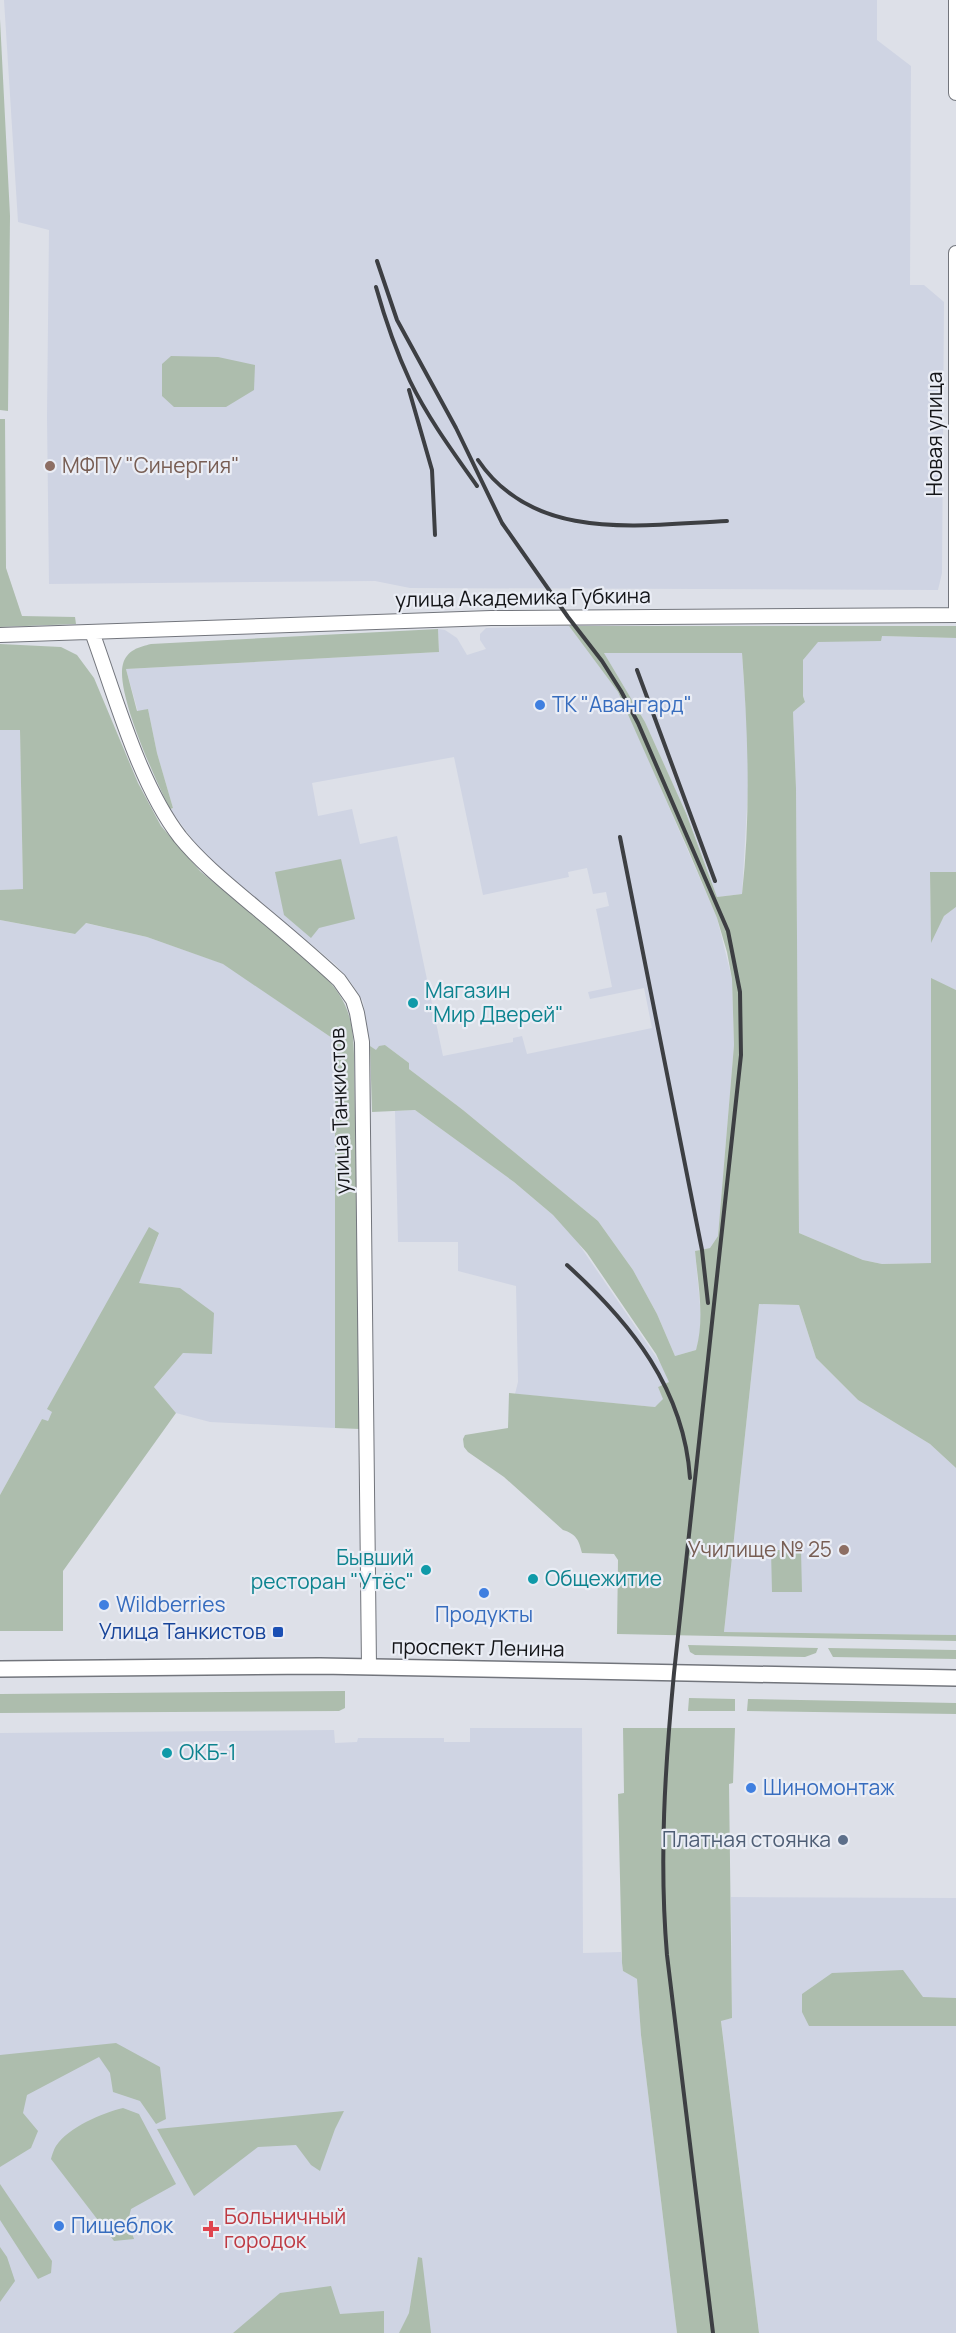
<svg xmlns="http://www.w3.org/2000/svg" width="956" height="2333" viewBox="0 0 956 2333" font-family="Manrope,sans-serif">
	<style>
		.built { fill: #cfd4e3; fill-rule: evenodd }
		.green { fill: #adbdad; fill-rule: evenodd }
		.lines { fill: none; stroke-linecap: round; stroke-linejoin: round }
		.tertiary-casing { stroke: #72757c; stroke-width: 16 }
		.secondary-casing { stroke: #72757c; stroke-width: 18 }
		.tertiary { stroke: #fff; stroke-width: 14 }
		.secondary { stroke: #fff; stroke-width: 15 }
		.rail { stroke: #3d3f43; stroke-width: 4 }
		.education-dot { fill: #8d6e63; stroke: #eaedf5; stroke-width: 2 }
		.shop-dot { fill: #3f7fe0; stroke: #eaedf5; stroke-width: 2 }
		.culture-dot { fill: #0f9aa8; stroke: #eaedf5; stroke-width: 2 }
		.transit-dot { fill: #1a4fb4; stroke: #eaedf5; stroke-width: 2 }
		.service-dot { fill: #5c6f8a; stroke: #eaedf5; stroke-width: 2 }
		.health-dot { fill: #e0444e; stroke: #eaedf5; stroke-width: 2 }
		.labels { text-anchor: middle; stroke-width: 4.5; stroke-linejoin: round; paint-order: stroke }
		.street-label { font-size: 21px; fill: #141518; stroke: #eaedf5 }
		.education-label { font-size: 21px; fill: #785e54; stroke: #eaedf5; text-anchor: start }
		.shop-label { font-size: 21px; fill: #366cbe; stroke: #eaedf5; text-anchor: start }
		.culture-label { font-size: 21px; fill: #0d838f; stroke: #eaedf5; text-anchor: start }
		.transit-label { font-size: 21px; fill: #164399; stroke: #eaedf5; text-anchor: end }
		.service-label { font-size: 21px; fill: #4e5e75; stroke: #eaedf5; text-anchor: end }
		.health-label { font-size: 21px; fill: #be3a42; stroke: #eaedf5; text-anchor: start }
	</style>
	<rect width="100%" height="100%" fill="#dde0e8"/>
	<path class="built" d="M4 0H877V40L911 66 910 285H924L944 302 942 573 938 590 410 588 375 581 49 584 47 417 49 230 18 222Z
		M569 626 618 692 633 724 717 918 732 979 734 1045 718 1236 710 1248 695 1251 701 1316 700 1336 696 1350 675 1356 657 1314 633 1270 598 1221 463 1110 409 1069V1063L385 1045 376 1051 370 1046 363 1001 350 981 336 965 206 856 193 840 170 809 173 808 157 753 148 709 138 712 126 669 439 652 438 629 445 630 457 638 467 655 486 649 480 640V634L486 628ZM454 757 483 895 569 877 568 872 587 868 593 894 606 892 609 906 596 909 612 987 588 992 590 999 644 988 652 1028 527 1054 522 1036 513 1038V1042L443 1056 397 836 360 844 352 809 318 816 312 783Z
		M881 636 956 638V872L930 873 931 941 944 916 956 907V990L931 979V1263L882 1264 863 1260 799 1233 796 788 793 712 805 702 803 696V660L818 641H881Z
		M604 653H742L748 741V789L742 894 717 897 686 813 645 722Z
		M20 729 23 889 0 890V730Z
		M0 920 74 934 85 923 147 937 224 964 335 1040V1428L210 1422 176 1413 154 1387 183 1353 180 1288 138 1283 159 1234 48 1410 53 1412 47 1422 42 1419 0 1495Z
		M415 1110 514 1182 553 1215 574 1237 663 1367 669 1382 658 1387 664 1400 655 1407 515 1394 518 1382 516 1286 458 1271V1242H398L395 1111Z
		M759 1304 799 1305 816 1358 858 1400 930 1444 956 1468V1635L724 1632Z
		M470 1728H582L583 1953 621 1952 623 1971 637 1979 641 2035 677 2333H0V1733L334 1730 335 1743 357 1742 358 1738H444V1742H470Z
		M731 1897 956 1898V2333H759L721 2020 732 2018Z"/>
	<path class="green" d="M0 19 10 216 8 411 0 410Z
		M171 356 218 357 255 365 254 390 226 407H174L162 396V364Z
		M0 419H5L6 568 22 616 75 617 76 624 0 627Z
		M569 626H956V638L882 636 881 641 818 642 803 660V696L805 702 793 712 796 788 799 1233 863 1260 882 1264 931 1263V978L956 990V1468L930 1444 858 1400 816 1358 799 1305 759 1304 724 1632 956 1635V1641L617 1634 618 1560 614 1554 582 1553C579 1540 576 1534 563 1530L504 1477 468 1452 464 1447 463 1439 465 1435 508 1428 509 1393 655 1407 663 1399 658 1387 669 1382 656 1354 587 1253 553 1215 514 1182 415 1110 372 1112 370 1046 376 1050 379 1046 385 1045 409 1063V1069L463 1110 598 1221 633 1270 657 1314 675 1356 696 1350C705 1318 698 1284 695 1251L710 1248 718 1236 734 1045 732 979 727 952 717 918 687 847 618 692ZM604 653H742C748 733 751 814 742 894L717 897 686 813 645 722Z
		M438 629 439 652 126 669 137 711 148 709 157 753 173 808 170 809C156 781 115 692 123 664 127 650 139 647 151 644Z
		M0 644 61 647 77 655 94 678 138 783 161 826 200 871 317 968C346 997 353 1014 354 1055L360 1429 335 1428V1040L223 964 147 937 86 923 75 934 0 920V890L23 889 20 730H0Z
		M341 859 355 919 319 928 311 938 284 915 275 872Z
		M930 872H956V907L944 916 931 943Z
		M149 1227 159 1233 139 1283 180 1288 214 1313 212 1354 183 1353 154 1387 176 1413 63 1571V1631H0V1495L42 1419 48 1421 52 1412 47 1409Z
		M771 1550H801L802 1592H772Z
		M688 1645 818 1648 816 1653 805 1657 695 1655 690 1652Z
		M828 1648 956 1650V1659L833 1657Z
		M345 1691V1708L339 1711 0 1713V1694Z
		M689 1698 735 1699V1711H688Z
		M748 1699 956 1703V1714L747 1711Z
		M623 1728H735L733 1783 729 1784 732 2018 721 2021 759 2333H677L641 2035 637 1979 623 1971 622 1963 618 1794 624 1793Z
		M903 1970 923 1997 956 1998V2026H809L802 2012V1994L832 1973Z
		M116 2043 160 2067 166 2119 156 2124 140 2101 113 2092 110 2073 99 2057 27 2095 23 2113 38 2131 31 2148 0 2167V2055Z
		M123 2108 139 2114 176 2184 131 2209 128 2221 134 2239 114 2241 51 2159C52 2155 54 2149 56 2146 69 2127 102 2113 123 2108Z
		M344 2111 335 2129 320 2171 311 2165 296 2145 258 2147 194 2196 157 2129Z
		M0 2184 52 2261 51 2273 38 2279 0 2220Z
		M0 2247 7 2257 15 2281 0 2302Z
		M418 2257 422 2258 431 2333H399L409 2313Z
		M331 2286 340 2314 384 2311V2333H233L280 2293Z"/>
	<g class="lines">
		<g class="tertiary-casing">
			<path id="tertiary" d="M956 0V93
				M956 615V253
				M92 632C115 695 139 784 180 837 202 864 230 886 256 908 285 932 312 955 339 980L353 1000 357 1013 362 1042 369 1667
				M0 635 491 618 956 615"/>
		</g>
		<g class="secondary-casing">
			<path id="secondary" d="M0 1669 320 1666 956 1678"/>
		</g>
		<use href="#tertiary" class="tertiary"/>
		<use href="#secondary" class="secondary"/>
		<path class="rail" d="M377 261 397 320 456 428 502 523 568 617 602 661 621 691 638 723 728 931 740 992 741 1055 674 1673C665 1767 659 1860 667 1955L713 2333
			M376 287C385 319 396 351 410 381 428 418 453 452 477 486
			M409 390 432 470 435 535
			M478 460C534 543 639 525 727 521
			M637 670 715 881
			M620 837 702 1250 708 1303
			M567 1265C631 1323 684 1389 690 1478"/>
	</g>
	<g class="education-dot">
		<circle cx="50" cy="466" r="6"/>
		<circle cx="844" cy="1550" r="6"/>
	</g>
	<g class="shop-dot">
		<circle cx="540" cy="705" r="6"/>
		<circle cx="484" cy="1593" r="6"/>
		<circle cx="104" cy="1605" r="6"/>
		<circle cx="751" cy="1788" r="6"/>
		<circle cx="59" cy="2226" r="6"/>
	</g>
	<g class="culture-dot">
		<circle cx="413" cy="1003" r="6"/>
		<circle cx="426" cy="1570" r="6"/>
		<circle cx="533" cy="1579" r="6"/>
		<circle cx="167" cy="1753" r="6"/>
	</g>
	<rect class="transit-dot" x="272" y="1626" width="12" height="12" rx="3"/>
	<circle class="service-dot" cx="843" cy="1840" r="6"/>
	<path class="health-dot" d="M208 2220h6v6h6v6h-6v6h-6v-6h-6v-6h6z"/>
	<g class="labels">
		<g class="street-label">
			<text transform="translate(935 434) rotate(-90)" y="7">Новая улица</text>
			<text transform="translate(523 598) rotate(-1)" y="7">улица Академика Губкина</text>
			<text transform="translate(340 1111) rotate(-92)" y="7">улица Танкистов</text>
			<text transform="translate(478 1648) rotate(1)" y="7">проспект Ленина</text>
		</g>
		<g class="education-label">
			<text x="62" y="473">МФПУ "Синергия"</text>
			<text x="832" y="1557" text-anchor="end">Училище № 25</text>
		</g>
		<g class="shop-label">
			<text x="552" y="712">ТК "Авангард"</text>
			<text x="116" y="1612">Wildberries</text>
			<text x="484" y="1622" text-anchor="middle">Продукты</text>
			<text x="763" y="1795">Шиномонтаж</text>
			<text x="71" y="2233">Пищеблок</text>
		</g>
		<g class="culture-label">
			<text x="425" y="998">Магазин<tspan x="425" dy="24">"Мир Дверей"</tspan></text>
			<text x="414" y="1565" text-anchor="end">Бывший<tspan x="414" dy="24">ресторан "Утёс"</tspan></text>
			<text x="545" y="1586">Общежитие</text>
			<text x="179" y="1760">ОКБ-1</text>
		</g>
		<g class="transit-label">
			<text x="266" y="1639">Улица Танкистов</text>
		</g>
		<g class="service-label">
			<text x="831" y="1847">Платная стоянка</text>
		</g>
		<g class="health-label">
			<text x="224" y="2224">Больничный<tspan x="224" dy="24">городок</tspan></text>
		</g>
	</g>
</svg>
